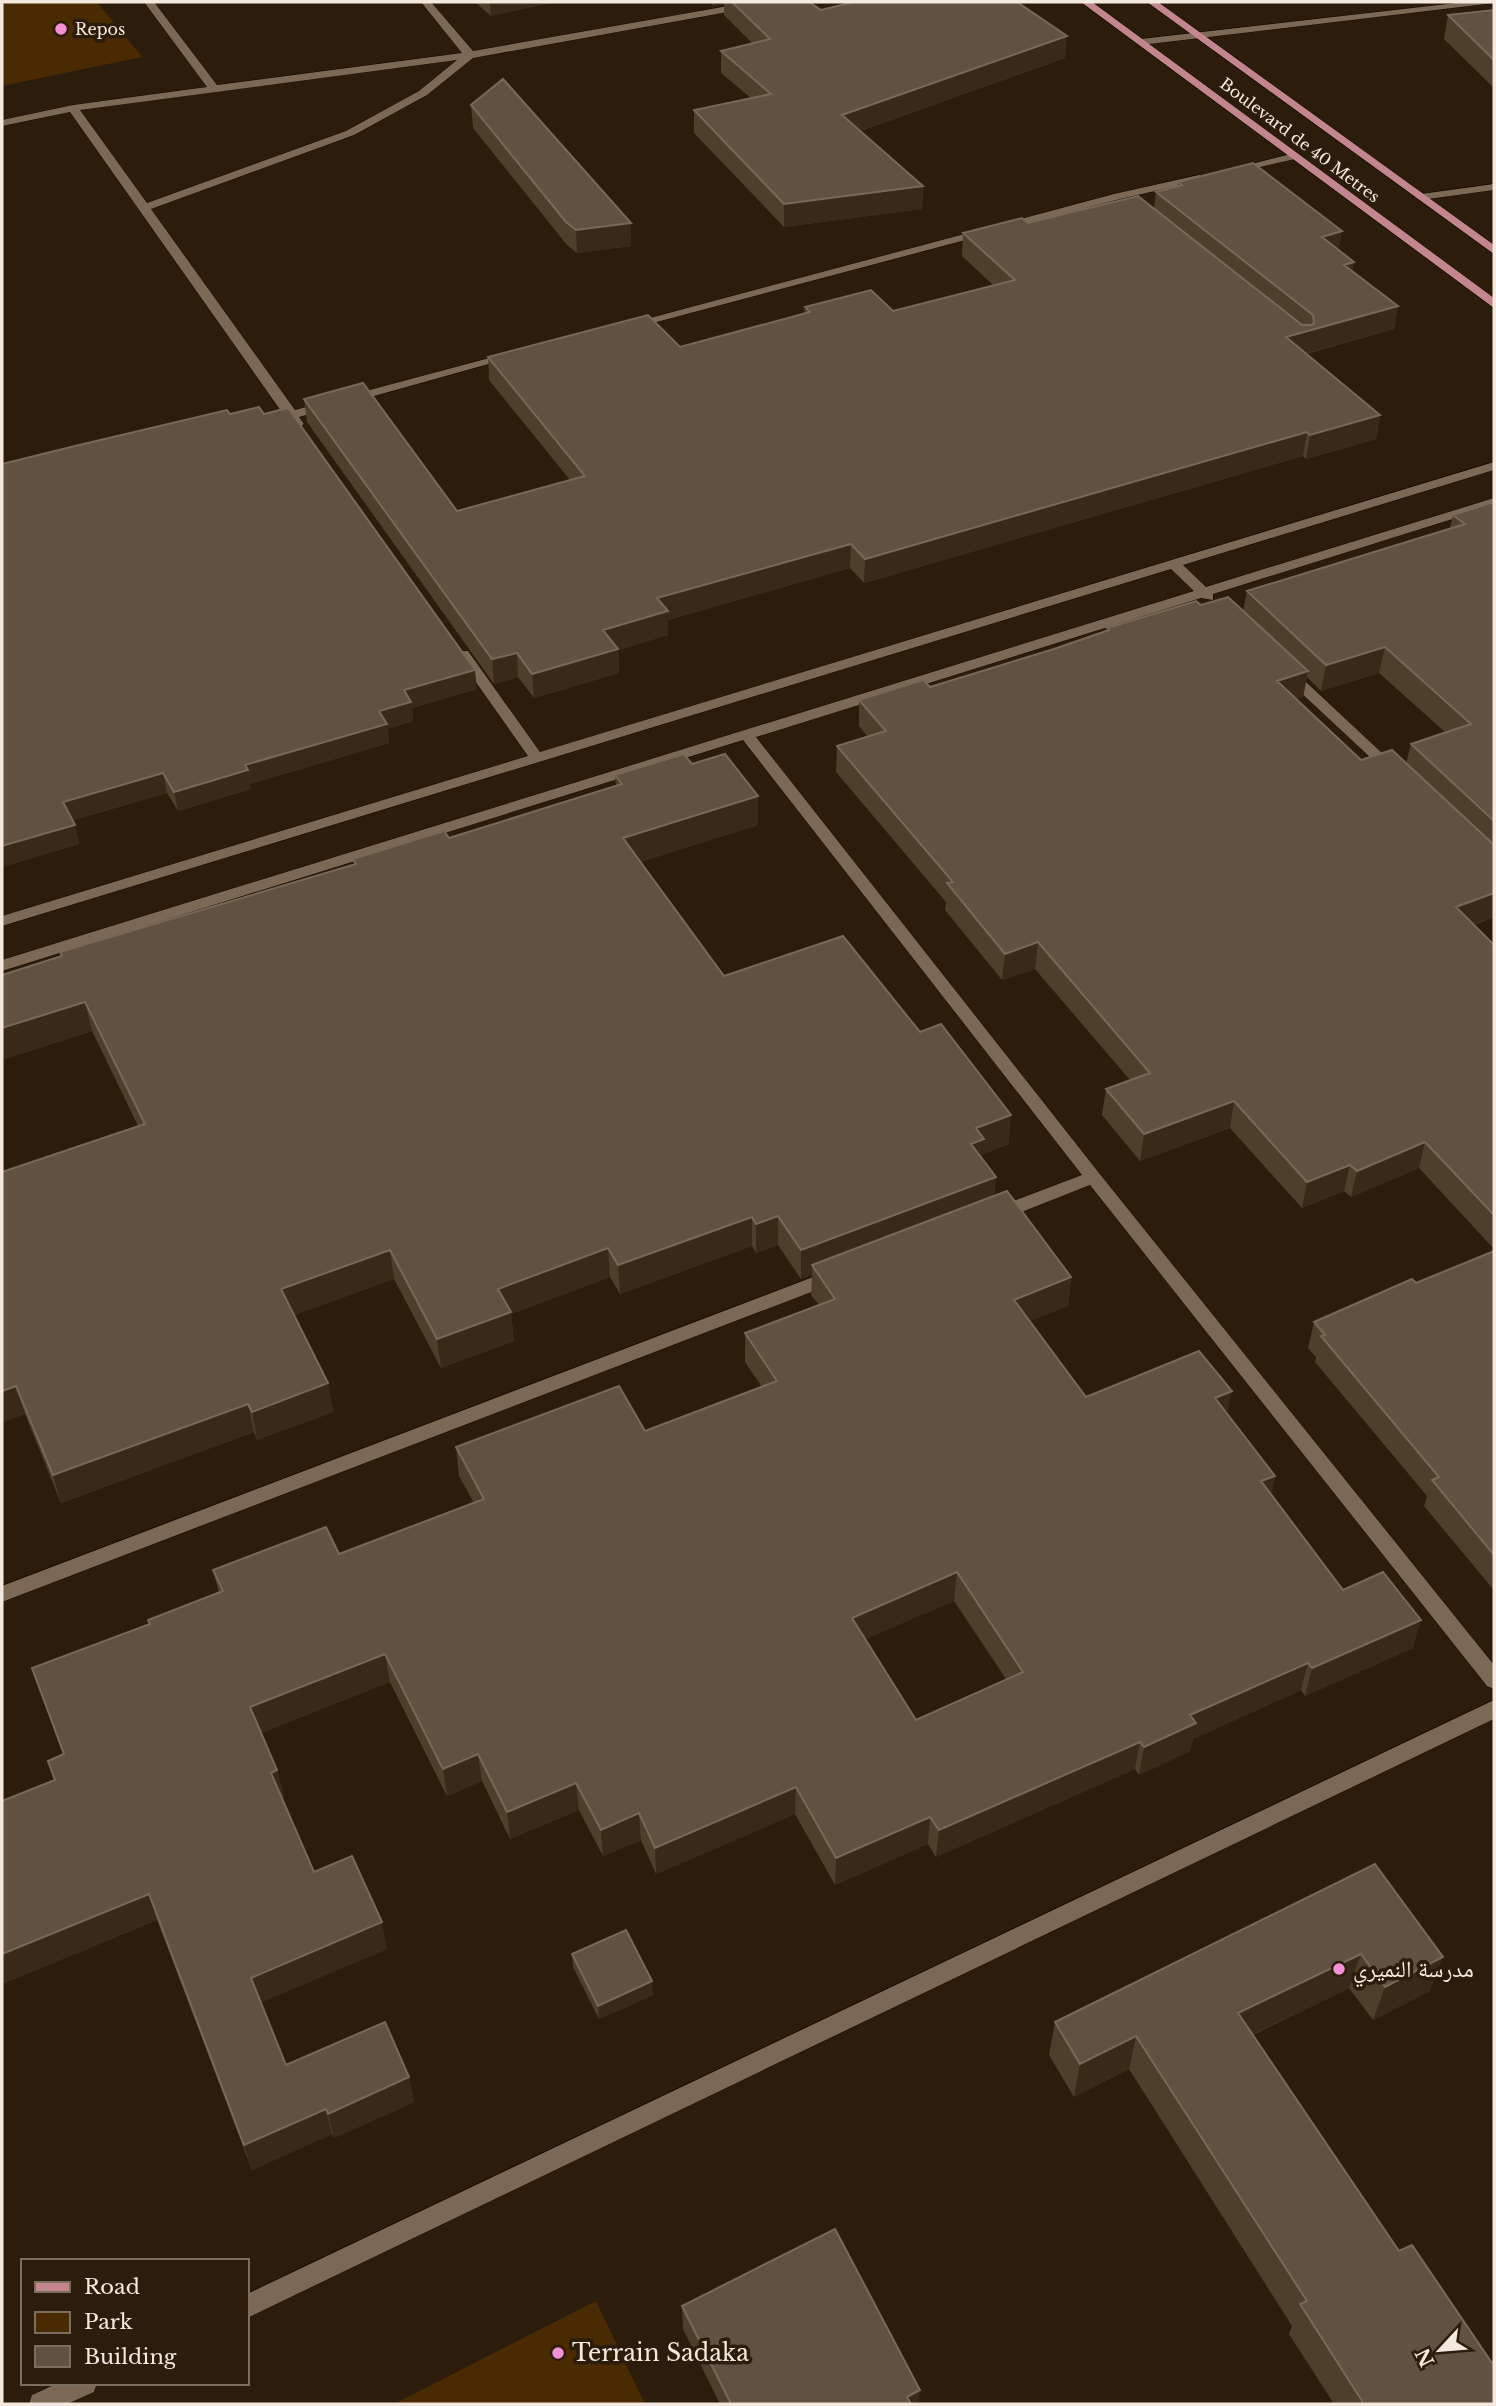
<svg xmlns="http://www.w3.org/2000/svg" width="1496" height="2406" viewBox="0 0 1496 2406" font-family="'Libre Baskerville','Noto Naskh Arabic',serif">
	<style>
		.green { fill: #4a2b01 }
		.lines { fill: none; stroke-linecap: round; stroke-linejoin: round }
		.minor-casing { stroke: #130600; stroke-width: 1 }
		.major-casing { stroke: #130600; stroke-width: 1 }
		.minor { fill: #7b6956; fill-rule: evenodd }
		.major { fill: #c3868e; fill-rule: evenodd }
		.wall { fill: #4e3f2d; fill-rule: evenodd }
		.shaded-wall { fill: #392918 }
		.building { fill: #605140; stroke: #776959; stroke-width: 2; fill-rule: evenodd }
		.poi-dot { fill: #f391d6; stroke: #2b1c0b; stroke-width: 2.5 }
		.labels { text-anchor: middle; stroke-width: 7; stroke-linejoin: round; paint-order: stroke }
		.far-poi-label { font-size: 16px; fill: #f3e9de; stroke: #2b1c0b; text-anchor: start }
		.far-street-label { font-size: 16px; fill: #f3e9de; stroke: #2b1c0b }
		.near-poi-label { font-size: 23px; fill: #f3e9de; stroke: #2b1c0b; text-anchor: start }
	</style>
	<rect width="100%" height="100%" fill="#2b1c0b"/>
	<path class="green" d="M2 2H97L142 57 2 86Z
		M596 2301 645 2404H394Z"/>
	<g class="lines">
		<g class="minor-casing">
			<path id="minor" d="M144 2H154L217 85 462 53 421 2H431L473 51 751 2H772L767 5 473 58 427 95 354 135 151 209 295 410 508 353 514 357 299 417 304 424 298 428 293 427 286 418 70 112 2 126V120L73 105 207 87ZM457 60 419 91 346 131 147 203 80 110Z
				M1465 2 1494 3 1141 45 1136 42 1141 39Z
				M1295 153 1301 156 1299 158 1234 173 1228 170Z
				M1199 175 1205 178 1203 180 1120 199 634 328 630 329 624 325 1114 194Z
				M1494 184V190L1421 200 1415 197 1421 194Z
				M1494 462V470L1183 565 1206 587 1494 498V506L1213 594V600L1201 598 756 737 1099 1173 1494 1665V1689L1487 1686 1090 1185 1004 1219H992L989 1214 992 1209 1082 1175 743 740 2 971V960L1194 591 1171 569 2 926V916L528 756 456 654 458 651H468L540 752Z
				M1287 668 1292 669 1397 767 1399 770 1397 773H1387L1282 675 1280 672Z
				M834 1269 840 1271 843 1276 840 1281 2 1602V1586Z
				M1494 1700V1719L247 2318V2294Z
				M58 2383H97L94 2392 67 2404H29L32 2395Z"/>
		</g>
		<g class="major-casing">
			<path id="major" d="M1081 2H1092L1494 298V308Z
				M1147 2H1158L1494 245V254Z"/>
		</g>
		<use href="#minor" class="minor"/>
		<use href="#major" class="major"/>
	</g>
	<path class="wall" d="M475 2H555L491 16Z
		M710 2H809L821 10 1065 58 860 131 923 186 922 209 784 227 694 133V110L751 98 721 73V51L752 43 724 15V4L714 6Z
		M1494 10V88L1444 39 1448 15Z
		M471 105 631 246 577 253 567 245 473 128Z
		M1178 182 1339 250 1353 271 1398 306 1394 329 1306 354 1380 415 1376 439 1306 459 1303 456 864 583 850 568 668 620V635L618 650 619 673 534 698 518 677 494 684 307 422 304 399 457 511 570 480 489 380 488 357 680 347 804 314 805 307 893 311 994 286 962 256 963 233 1028 223 1154 208 1156 192 1178 186Z
		M2 464 477 689 412 708 413 721 388 729 389 743 250 784 251 789 178 811 167 793 73 820 75 825 79 844 2 867Z
		M1494 502V917L1474 925 1494 945V1249L1419 1168 1351 1197 1344 1191 1302 1208 1230 1128 1140 1161 1102 1115 1106 1089 1130 1080 1035 969 1002 980 945 910 946 902 836 772 837 746 867 736 859 726V700L930 687 1054 649 1107 631V628L1201 605 1243 611 1247 591 1450 528 1453 515ZM1379 673 1445 732 1411 744 1406 763 1361 760 1296 699 1303 697 1307 677 1321 691Z
		M692 764 758 825 640 862 724 976 1009 1144 983 1154 982 1159 996 1177 994 1196 1071 1277 1068 1306 1029 1321 1086 1397 1227 1414 1275 1476 1271 1495 1343 1590 1413 1648 1305 1696 1301 1690 1193 1739 1190 1751 1139 1775 1135 1769 936 1857 928 1844 835 1885 795 1814 656 1874 641 1840 603 1856 579 1810 510 1839 482 1781 447 1796 390 1682 261 1733 277 1770 284 1797 282 1798 314 1872 387 1949 261 2002 286 2065 409 2077 414 2102 334 2138 332 2134 252 2170 157 1920 2 1984V1801L55 1780 63 1755 32 1668 149 1624 219 1593 213 1570 339 1554 474 1503 459 1476 456 1447 645 1431 762 1387 745 1362V1333L819 1305 811 1295 812 1275 801 1279 778 1245 756 1253 752 1246 620 1294 610 1277 511 1314 514 1341 441 1368 394 1279 294 1315 328 1383 333 1412 257 1440 254 1432 61 1503 25 1414 2 1422 138 1126 92 1031 2 1060V975L61 956 60 952 354 864 353 859 449 838 616 786 615 775ZM954 1601 1006 1679 916 1720 865 1639Z
		M1494 1251V1589H1493L1424 1506 1427 1496 1315 1362 1316 1357 1308 1348 1314 1322 1416 1283Z
		M1375 1864 1430 1991 1373 2020 1349 1988 1253 2035 1494 2404H1334L1289 2334 1292 2326 1129 2069 1074 2097 1049 2055 1055 2022Z
		M572 1954 653 1995 599 2019 573 1967Z
		M682 2306 919 2404H720L683 2329Z"/>
	<path class="shaded-wall" d="M490 2H555L491 16Z
		M714 2H724V4L714 6Z
		M1067 36 1065 58 842 137V115Z
		M923 186 922 209 784 227V204Z
		M631 223V246L577 253 576 230Z
		M1342 231 1338 254 1322 237Z
		M1354 262 1350 285 1344 265Z
		M1398 306 1394 329 1282 360 1286 337Z
		M1380 415 1376 439 1306 459 1310 435Z
		M1307 432 1303 456 864 583 865 559Z
		M851 544 850 568 668 620V635L618 650 619 673 534 698 532 674 603 630 657 598Z
		M1385 647 1379 673 1321 691 1326 665Z
		M517 653 518 677 494 684 492 659Z
		M475 670 477 689 412 708 413 721 388 729 389 743 250 784 251 789 178 811 174 792 245 765 379 711 404 690Z
		M1308 671 1303 697 1272 707 1277 681Z
		M163 773 167 793 68 821 63 802Z
		M758 796V825L624 867 623 838Z
		M75 825 79 844 2 867V846Z
		M1494 893V917L1449 933 1456 907Z
		M1038 942 1035 969 1002 980 1005 954Z
		M85 1002 92 1031 2 1060V1028Z
		M1234 1101 1230 1128 1140 1161 1144 1134Z
		M1011 1115 1009 1144 983 1154 982 1168 971 1144 976 1128Z
		M1425 1142 1419 1168 1351 1197 1357 1171Z
		M1350 1165 1344 1191 1302 1208 1307 1182Z
		M996 1177 993 1206 812 1265V1275L801 1279V1250Z
		M778 1216V1245L756 1253V1224Z
		M752 1217V1246L620 1294 618 1265Z
		M608 1248 610 1277 511 1314 514 1341 441 1368 437 1339 498 1289Z
		M390 1250 394 1279 287 1318 281 1289Z
		M1071 1277 1068 1306 1010 1329 1014 1300Z
		M328 1383 333 1412 257 1440 252 1412Z
		M16 1386 25 1414 2 1422V1391Z
		M1232 1391 1226 1420 1215 1398Z
		M248 1404 254 1432 61 1503 53 1475Z
		M1275 1476 1269 1504 1261 1481Z
		M957 1572 954 1601 850 1646 852 1618Z
		M1421 1620 1413 1648 1305 1696 1312 1668Z
		M385 1654 390 1682 257 1735 250 1707Z
		M1308 1663 1301 1690 1193 1739 1190 1751 1139 1775 1144 1747 1190 1715Z
		M1140 1742 1135 1769 936 1857 939 1830Z
		M478 1754 482 1781 447 1796 443 1769Z
		M277 1770 284 1797 278 1800 271 1773Z
		M576 1783 579 1810 510 1839 507 1812Z
		M796 1787 795 1814 656 1874 655 1848Z
		M639 1813 641 1840 603 1856 601 1830Z
		M930 1817 928 1844 835 1885 836 1858Z
		M149 1894 157 1920 2 1984V1954Z
		M382 1922 387 1949 258 2004 251 1978Z
		M1361 1954 1349 1988 1229 2046 1238 2013Z
		M1443 1957 1430 1991 1373 2020 1385 1987Z
		M652 1981 653 1995 599 2019 598 2006Z
		M1136 2036 1129 2069 1074 2097 1080 2064Z
		M409 2077 414 2102 334 2138 328 2114Z
		M326 2109 332 2134 252 2170 244 2145Z
		M920 2390 919 2404H906L907 2397Z"/>
	<path class="building" d="M732 2H809L821 10 854 2H1017L1067 36 842 115 923 186 784 204 694 110 771 94 721 51 770 39Z
		M1494 10V60L1448 15Z
		M503 79 631 223 576 230 566 222 471 105Z
		M1253 163 1342 231 1322 237 1354 262 1344 265 1398 306 1286 337 1380 415 1310 435 1307 432 865 559 851 544 657 598 668 611 603 630 618 649 532 674 517 653 492 659 304 399 363 383 457 511 585 476 488 357 648 315 680 347 810 312 805 307 871 290 893 311 1015 280 963 233 1022 218 1028 223 1138 196 1302 325H1312L1314 323 1313 315 1156 192 1182 185 1178 182Z
		M259 407 264 414 288 408 475 670 404 690 411 702 379 711 387 724 245 765 248 770 174 792 163 773 63 802 75 825 2 846V464L75 446 227 410 230 414Z
		M1494 502V821L1411 744 1471 724 1385 647 1326 665 1247 591 1465 524 1453 515Z
		M1228 597 1308 671 1277 681 1361 760 1392 750 1494 845V893L1456 907 1494 945V1215L1425 1142 1357 1171 1350 1165 1307 1182 1234 1101 1144 1134 1106 1089 1150 1073 1038 942 1005 954 947 883 953 882 837 746 886 731 859 700 923 680 930 687 1054 649 1109 630 1107 628 1196 601 1201 605Z
		M684 754 692 764 725 754 758 796 623 838 724 976 843 936 920 1032 941 1024 1011 1115 976 1128 984 1139 971 1144 996 1177 801 1250 778 1216 756 1224 752 1217 618 1265 608 1248 498 1289 511 1312 437 1339 390 1250 281 1289 328 1383 252 1412 248 1404 53 1475 16 1386 2 1391V1172L145 1124 85 1002 2 1028V975L62 956 60 952 356 864 353 859 444 831 449 838 622 784 615 775Z
		M1007 1191 1071 1277 1014 1300 1086 1397 1199 1351 1232 1391 1215 1398 1275 1476 1261 1481 1343 1590 1383 1572 1421 1620 1312 1668 1308 1663 1190 1715 1196 1723 1144 1747 1140 1742 939 1830 930 1817 836 1858 796 1787 655 1848 639 1813 601 1830 576 1783 507 1812 478 1754 443 1769 385 1654 250 1707 277 1770 271 1773 314 1872 352 1856 382 1922 251 1978 286 2065 385 2022 409 2077 328 2114 326 2109 244 2145 149 1894 2 1954V1801L55 1780 48 1761 64 1754 32 1668 150 1624 148 1620 223 1591 213 1570 326 1527 339 1554 484 1499 456 1447 619 1386 645 1431 777 1381 745 1333 835 1299 812 1265ZM957 1572 1023 1672 916 1720 852 1618Z
		M1494 1251V1555L1432 1480 1439 1477 1321 1336 1325 1335 1314 1322 1412 1279 1416 1283Z
		M1375 1864 1443 1957 1385 1987 1361 1954 1238 2013 1399 2251 1412 2245 1492 2363 1494 2361V2404H1364L1300 2304 1307 2301 1136 2036 1080 2064 1055 2022Z
		M626 1930 652 1981 598 2006 572 1954Z
		M835 2229 920 2390 907 2397 911 2404H731L682 2306Z"/>
	<g class="poi-dot">
		<circle cx="61" cy="29" r="7"/>
		<circle cx="1339" cy="1969" r="7"/>
		<circle cx="558" cy="2353" r="7"/>
	</g>
	<g class="labels">
		<g class="far-poi-label">
			<text x="75" y="35">Repos</text>
		</g>
		<g class="far-street-label">
			<text transform="translate(1300 140) rotate(37)" y="6">Boulevard de 40 Metres</text>
		</g>
		<g class="near-poi-label">
			<text x="1353" y="1977">مدرسة النميري</text>
			<text x="572" y="2361">Terrain Sadaka</text>
		</g>
	</g>
	<rect width="1496" height="2406" fill="none" stroke="#f3e9de" stroke-width="7"/>
	<rect x="21" y="2259" width="228" height="126" fill="#2b1c0b" stroke="#7b6e5f" stroke-width="2"/>
	<rect x="35" y="2282" width="35" height="10" fill="#c3868e" stroke="#7b6e5f" stroke-width="2"/>
	<text x="84" y="2294" font-size="21" fill="#f3e9de">Road</text>
	<rect x="35" y="2312" width="35" height="21" fill="#4a2b01" stroke="#7b6e5f" stroke-width="2"/>
	<text x="84" y="2329" font-size="21" fill="#f3e9de">Park</text>
	<rect x="35" y="2346" width="35" height="21" fill="#605140" stroke="#7b6e5f" stroke-width="2"/>
	<text x="84" y="2364" font-size="21" fill="#f3e9de">Building</text>
	<g transform="translate(1440 2350) rotate(244)" stroke="#2b1c0b" stroke-width="5" paint-order="stroke">
	<path d="M0-5L12 26L0 18L-12 26Z" fill="#f3e9de"/>
	<text y="-10" font-size="19" font-weight="bold" text-anchor="middle" fill="#f3e9de">N</text>
	</g>
</svg>
